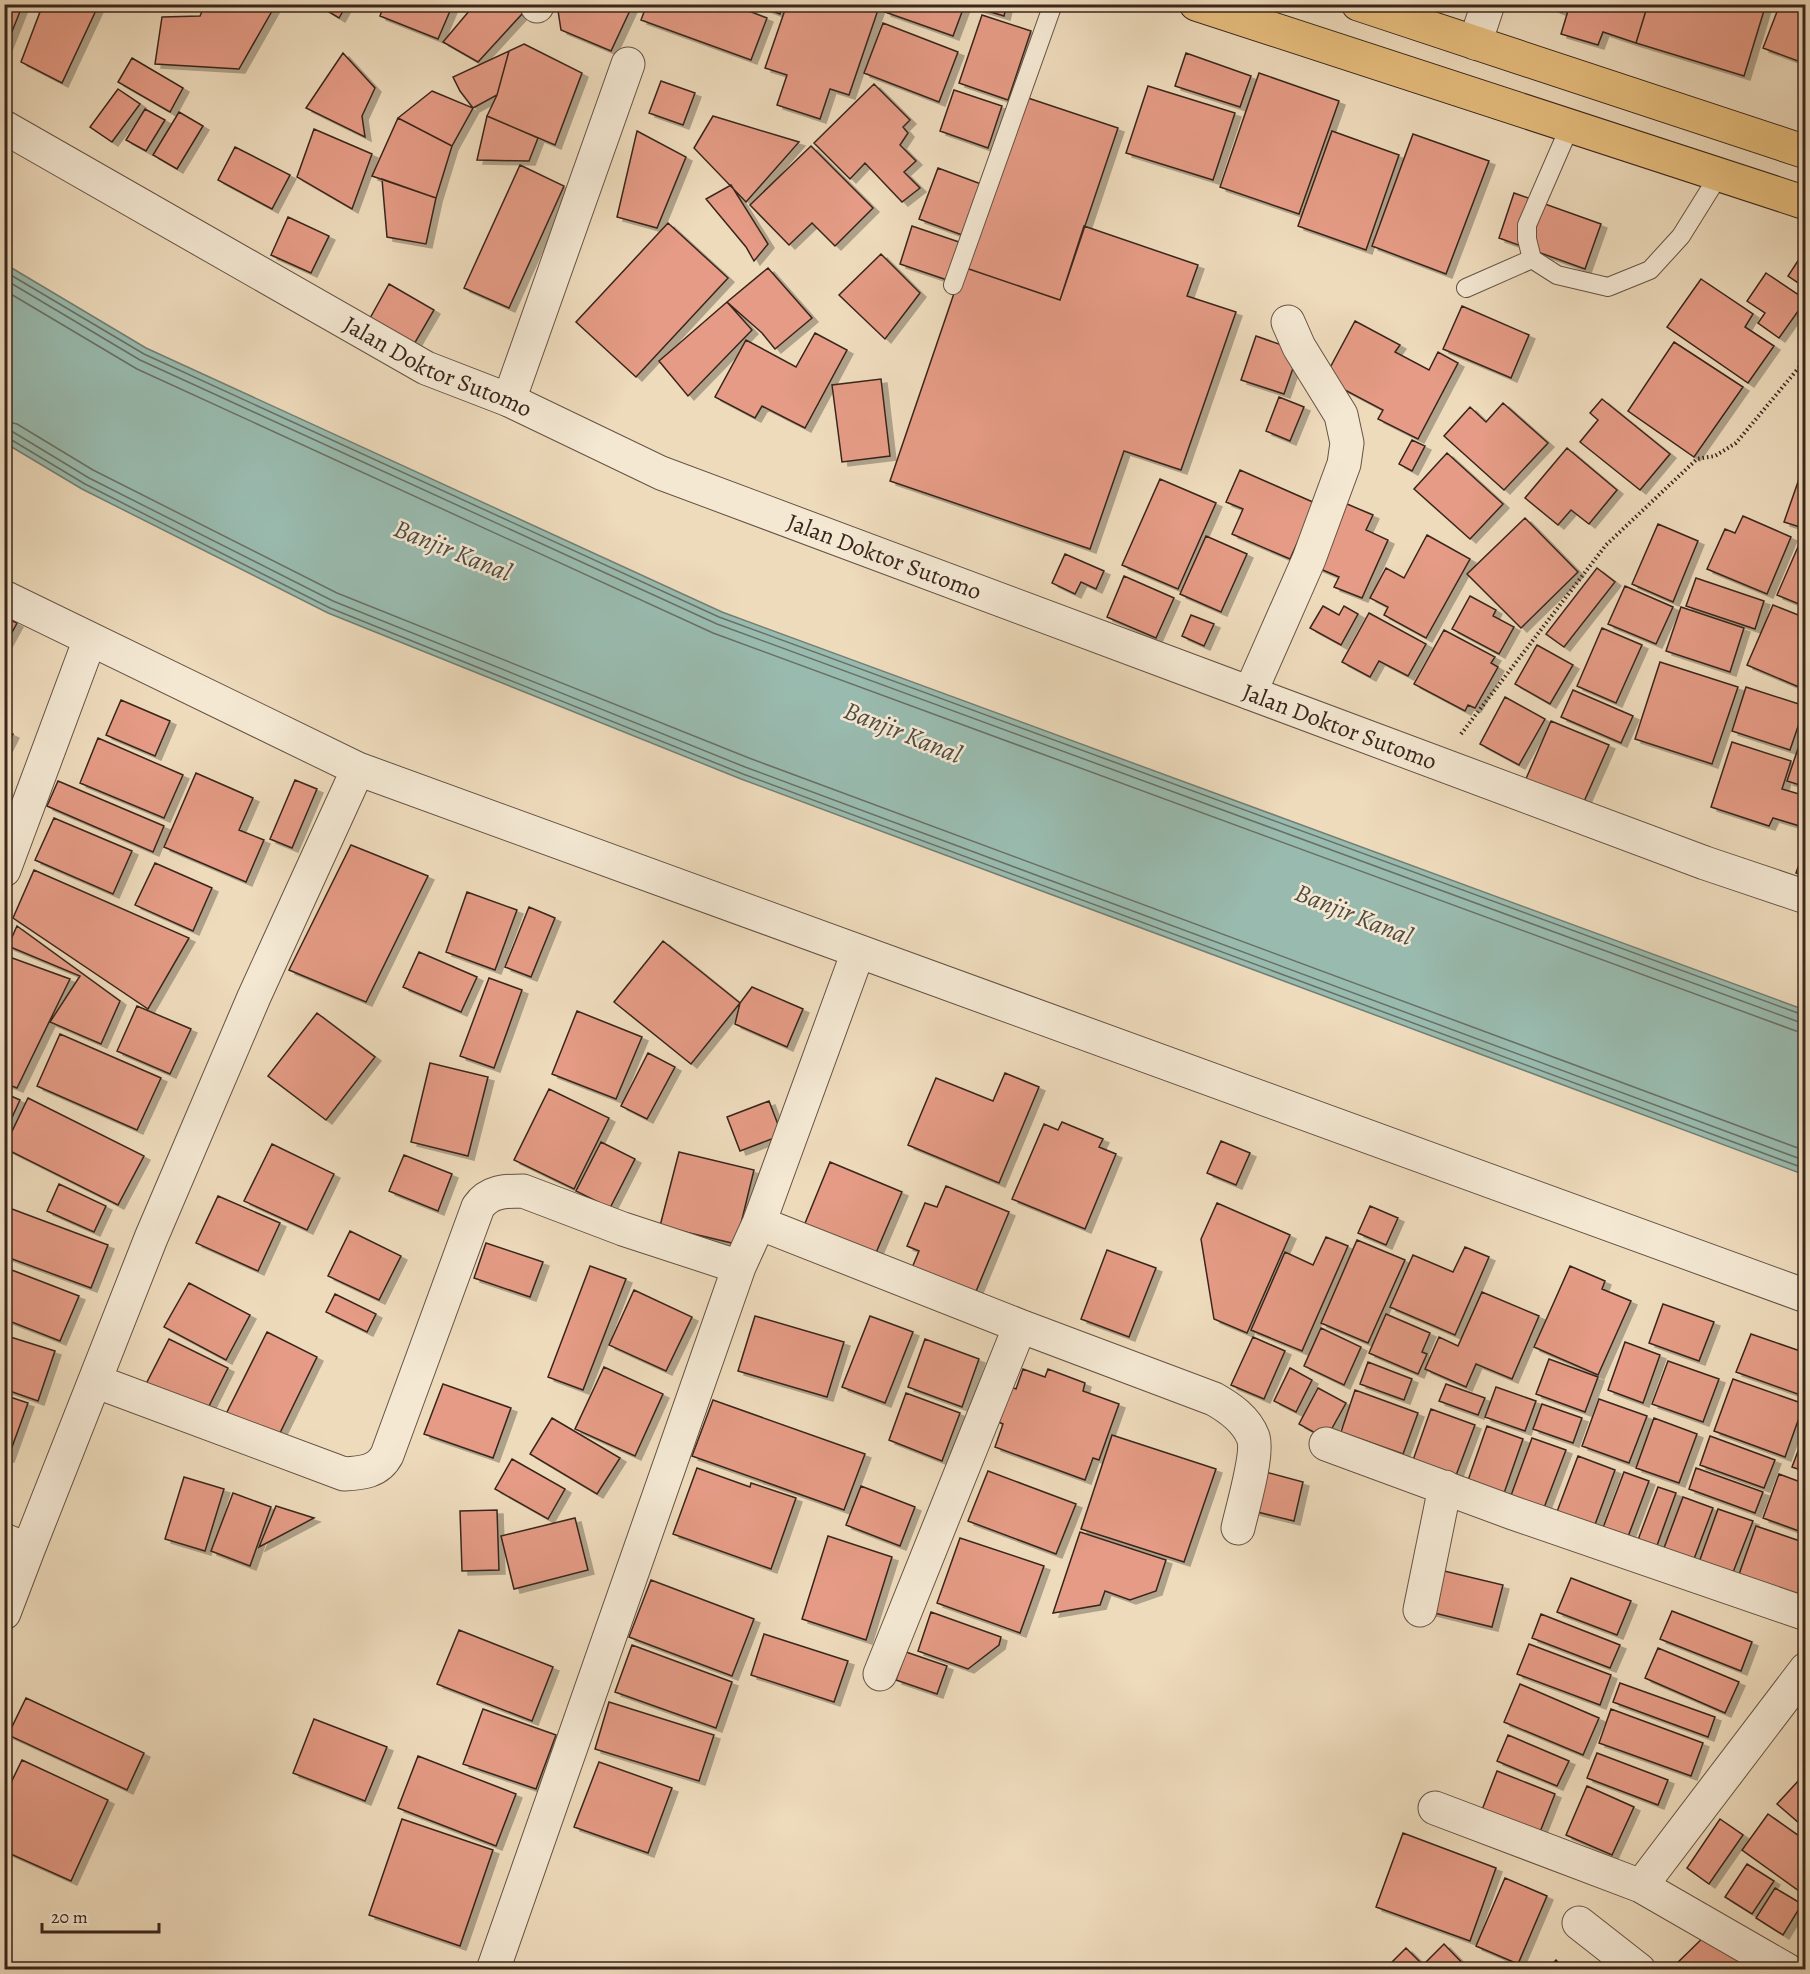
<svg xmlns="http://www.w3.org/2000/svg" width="1810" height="1974" viewBox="0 0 1810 1974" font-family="Alegreya,serif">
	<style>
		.water { fill: #99bbaf; stroke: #737f74; stroke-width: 1.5 }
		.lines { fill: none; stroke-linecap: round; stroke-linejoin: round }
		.shore { stroke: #697066; stroke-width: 1.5 }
		.building { fill: #e59b85; stroke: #39261c; stroke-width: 1.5; filter: url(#shadow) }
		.service-casing { stroke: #665344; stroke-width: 20 }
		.minor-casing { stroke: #665344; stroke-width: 35 }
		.tertiary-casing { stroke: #665344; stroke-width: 35 }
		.primary-casing { stroke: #39261c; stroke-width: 35 }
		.path { stroke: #39261c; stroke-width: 4; stroke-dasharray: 1.5 3; stroke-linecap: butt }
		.service { stroke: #f4e8d3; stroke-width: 18 }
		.minor { stroke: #f4e8d3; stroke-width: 33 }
		.tertiary { stroke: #f4e8d3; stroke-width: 33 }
		.primary { stroke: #e7be7e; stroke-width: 33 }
		.labels { text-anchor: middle; stroke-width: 5; stroke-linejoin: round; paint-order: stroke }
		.street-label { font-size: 24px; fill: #39261c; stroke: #f4e8d3 }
		.water-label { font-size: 26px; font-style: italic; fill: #514b41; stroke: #f4e8d3 }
	</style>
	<defs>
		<filter id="shadow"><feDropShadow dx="6" dy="4" stdDeviation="0" flood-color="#0004"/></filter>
	</defs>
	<rect width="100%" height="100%" fill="#eedbbc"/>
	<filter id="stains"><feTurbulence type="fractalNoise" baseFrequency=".00333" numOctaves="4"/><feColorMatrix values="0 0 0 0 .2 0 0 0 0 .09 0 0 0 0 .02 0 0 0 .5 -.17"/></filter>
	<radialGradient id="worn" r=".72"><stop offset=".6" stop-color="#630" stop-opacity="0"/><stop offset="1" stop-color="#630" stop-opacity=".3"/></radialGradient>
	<path class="water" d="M5 264 146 348 722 612 1805 1010V1175L741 779 328 613 82 489 5 443Z"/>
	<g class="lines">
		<path class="shore" d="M4 271 144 354 719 617 1806 1016
			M4 279 140 360 717 624 1799 1022 1806 1023
			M4 290 137 369 713 633 1796 1031 1806 1032
			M4 421 17 424 93 470 337 593 749 758 1806 1151
			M4 430 13 432 89 478 333 601 745 767 1806 1161
			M4 438 10 439 85 484 330 608 743 774 1806 1169"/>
	</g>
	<path class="building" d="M4 4H23L5 49H4Z
		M43 4H99L62 83 21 62Z
		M205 4H276L239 69 155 64 162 17 200 16Z
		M316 4H347L339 18Z
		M384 4H453L438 39 380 16Z
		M475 4H526L522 14 478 62 443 42Z
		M557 4H633L611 51 561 30Z
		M647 4H731L767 18 751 60 641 20Z
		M754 4H783L780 14Z
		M787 4H880L849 95 830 89 820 119 777 105 787 75 765 68Z
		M888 4H965L953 36 885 12Z
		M972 4H1007L1004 16 971 6Z
		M1542 4H1565L1562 12Z
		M1570 4H1648L1636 43 1603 32 1598 45 1561 34Z
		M1648 4H1766L1744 76 1636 43Z
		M1780 4H1806V64L1763 48Z
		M982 15 1031 31 1008 100 959 83Z
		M883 23 958 52 939 102 864 73Z
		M524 44 582 73 555 145 487 116 497 95 509 51Z
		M509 51 497 95 473 108 460 91 453 77Z
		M343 53 375 88 362 116 365 137 306 108Z
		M1186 53 1251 76 1240 107 1175 86Z
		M132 58 183 88 170 112 118 82Z
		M1259 73 1339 101 1299 214 1220 187Z
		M661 81 695 93 683 125 649 113Z
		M874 84 910 120 903 127 908 133 900 145 916 161 904 172 920 188 902 202 865 163 850 179 814 143Z
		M1148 86 1235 113 1213 180 1126 153Z
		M118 89 140 104 112 142 90 127Z
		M954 90 1002 106 988 148 940 131Z
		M432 91 473 108 452 146 398 118Z
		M1022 96 1118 128 1060 300 963 267Z
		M145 109 165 120 146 151 126 140Z
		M179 112 203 126 177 169 153 155Z
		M487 116 538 138 529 161 477 160Z
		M713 116 799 142 746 202 694 148Z
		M398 118 452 146 436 198 372 176Z
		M314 129 372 154 352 209 297 177Z
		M637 131 686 157 657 228 617 217Z
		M1332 131 1399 155 1366 250 1298 226Z
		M1413 134 1489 161 1446 274 1372 246Z
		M811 146 873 208 835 246 812 223 789 245 750 205Z
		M235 147 290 175 272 209 218 180Z
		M520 165 564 186 509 308 464 288Z
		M938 168 981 184 962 235 919 219Z
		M382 179 436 198 426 244 387 237Z
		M731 185 768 244 754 261 746 247 706 199Z
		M1514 193 1601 224 1585 269 1499 238Z
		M288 217 329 236 311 273 271 255Z
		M668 223 728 278 636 377 576 322Z
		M912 226 959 242 947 280 900 264Z
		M1084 226 1198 265 1187 296 1236 312 1181 470 1124 451 1090 549 890 481 963 267 1060 300Z
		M1803 253 1806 255V288L1788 276Z
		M881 254 920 293 885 339 839 295Z
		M768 268 812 318 775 349 762 333 727 302Z
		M1766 273 1806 300 1779 338 1758 323 1765 313 1747 301Z
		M1701 279 1753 314 1745 327 1774 346 1748 383 1667 327Z
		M389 284 434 310 413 346 369 320Z
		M727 302 752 330 688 396 659 361Z
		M1806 305V321L1798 316Z
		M1462 306 1529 335 1511 378 1443 349Z
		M1355 321 1400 345 1395 352 1429 370 1438 352 1458 363 1418 439 1378 419 1383 410 1324 379Z
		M815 333 847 350 805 428 762 406 755 418 715 397 746 340 796 367Z
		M1256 336 1299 351 1284 394 1241 380Z
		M1674 342 1743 387 1694 457 1628 411Z
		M881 379 890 456 842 462 832 385Z
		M1279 397 1304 407 1290 441 1266 431Z
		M1602 399 1670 454 1640 490 1580 442 1598 420 1590 413Z
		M1503 403 1548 443 1504 490 1444 436 1470 407 1486 422Z
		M1412 440 1425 446 1412 471 1399 464Z
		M1567 448 1617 490 1589 524 1571 510 1558 525 1525 498Z
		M1447 453 1503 504 1470 539 1414 489Z
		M1806 459V529L1784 522Z
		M1240 470 1315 503 1290 559 1232 534 1243 509 1226 502Z
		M1160 479 1216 503 1178 589 1122 565Z
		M1340 501 1373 515 1366 530 1388 540 1362 598 1334 587 1339 577 1311 565Z
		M1743 516 1791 537 1767 594 1707 569 1725 529 1735 533Z
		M1525 518 1578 572 1521 628 1467 574Z
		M1658 524 1698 541 1673 602 1632 584Z
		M1427 535 1470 559 1426 638 1384 615 1388 607 1370 598 1386 568 1404 578Z
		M1206 536 1247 554 1221 612 1180 594Z
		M1801 540 1806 541V607L1777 595Z
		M1065 554 1104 571 1096 589 1081 582 1075 594 1052 583Z
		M1597 568 1615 582 1564 647 1546 634Z
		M1124 576 1174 598 1156 638 1107 617Z
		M1696 578 1764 601 1755 629 1686 606Z
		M1625 586 1673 607 1656 644 1608 624Z
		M1470 596 1496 610 1493 616 1514 627 1499 654 1452 629Z
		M1773 605 1806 618V690L1747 665Z
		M1323 606 1339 615 1344 606 1358 614 1341 645 1310 628Z
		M1681 607 1744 628 1730 672 1666 651Z
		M1369 613 1426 644 1408 676 1379 661 1370 677 1342 662Z
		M1191 615 1214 624 1204 646 1182 636Z
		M4 617 17 623 4 647Z
		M1602 628 1642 645 1616 703 1577 686Z
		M1444 630 1495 657 1491 663 1498 667 1475 708 1468 705 1465 711 1414 684Z
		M1537 645 1573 665 1550 704 1515 684Z
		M1660 662 1738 687 1712 764 1635 739Z
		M1746 687 1805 706 1790 750 1732 731Z
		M1573 690 1633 716 1621 743 1561 717Z
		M1505 697 1545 719 1519 765 1480 744Z
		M121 700 170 721 155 756 106 735Z
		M1551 721 1609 745 1582 806 1525 781Z
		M1806 725V787L1787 781Z
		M4 730 13 734 4 752Z
		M98 738 183 775 164 818 80 783Z
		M1732 742 1791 761 1782 789 1806 796V821L1803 827 1773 818 1769 826 1711 807Z
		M196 773 253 798 239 830 264 840 246 882 164 847Z
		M295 780 317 789 292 848 270 839Z
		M58 781 164 826 153 852 47 806Z
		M54 818 132 851 113 894 35 860Z
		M351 845 428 876 366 1002 289 970Z
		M1806 845V876L1796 873Z
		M155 863 212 888 193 931 135 905Z
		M34 870 189 938 148 1009 13 918Z
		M467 892 517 910 495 970 446 952Z
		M529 907 555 918 531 977 505 967Z
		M17 926 120 1001 101 1044 50 1022 80 976 8 946Z
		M663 941 740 1003 691 1064 614 1002Z
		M419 952 477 977 461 1012 403 987Z
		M4 955 70 979 17 1088 4 1083Z
		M489 978 522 990 494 1068 460 1056Z
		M752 987 803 1009 787 1047 735 1024 740 1003Z
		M137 1006 191 1029 170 1074 117 1051Z
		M577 1011 642 1037 616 1099 552 1074Z
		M317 1013 375 1057 326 1120 268 1076Z
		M60 1034 161 1078 137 1130 37 1086Z
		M648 1053 675 1067 647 1119 621 1106Z
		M430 1063 488 1077 468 1156 411 1142Z
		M1005 1073 1039 1087 999 1183 908 1145 936 1078 993 1101Z
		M549 1089 609 1118 574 1189 514 1160Z
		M4 1093 20 1100 4 1135Z
		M28 1098 144 1156 118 1205 4 1148Z
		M769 1101 782 1135 740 1151 727 1117Z
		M1062 1122 1103 1139 1099 1147 1116 1154 1085 1229 1012 1199 1044 1124 1058 1130Z
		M1221 1141 1250 1153 1236 1185 1207 1173Z
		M601 1142 635 1159 610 1208 576 1191Z
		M272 1144 334 1174 307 1230 244 1201Z
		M679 1152 754 1170 736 1244 660 1226Z
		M404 1155 452 1174 438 1211 389 1191Z
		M830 1162 902 1192 872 1262 801 1233Z
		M59 1184 106 1206 94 1232 47 1211Z
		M946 1186 1009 1212 972 1301 909 1275 919 1251 907 1246 925 1203 937 1207Z
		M218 1196 280 1223 258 1271 196 1243Z
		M1217 1203 1290 1235 1247 1333 1214 1319 1201 1239Z
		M4 1206 108 1245 91 1288 4 1256Z
		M1370 1206 1398 1218 1386 1245 1358 1233Z
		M350 1231 401 1256 379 1300 328 1276Z
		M1326 1237 1348 1246 1302 1351 1251 1330 1285 1252 1313 1265Z
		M1357 1240 1405 1260 1368 1343 1321 1323Z
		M486 1243 543 1262 530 1297 474 1278Z
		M1465 1247 1489 1257 1455 1335 1390 1307 1413 1255 1453 1272Z
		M1107 1250 1156 1268 1129 1337 1081 1319Z
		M590 1266 626 1279 583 1390 548 1377Z
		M1570 1266 1605 1281 1602 1289 1631 1301 1598 1375 1534 1347Z
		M4 1267 79 1296 60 1341 4 1319Z
		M189 1283 250 1315 226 1360 164 1327Z
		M634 1290 692 1317 666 1371 609 1345Z
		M1482 1292 1539 1316 1512 1379 1476 1364 1466 1387 1425 1369 1439 1337 1458 1346Z
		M335 1294 376 1314 367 1332 326 1312Z
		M1663 1304 1714 1322 1699 1361 1649 1343Z
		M1386 1314 1430 1333 1422 1352 1427 1354 1418 1374 1369 1353Z
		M755 1316 844 1342 827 1397 738 1371Z
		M870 1316 913 1332 885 1403 842 1387Z
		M1321 1328 1361 1347 1344 1385 1304 1366Z
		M267 1332 317 1357 277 1439 226 1414Z
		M1751 1334 1806 1353V1397L1736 1372Z
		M4 1335 55 1351 38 1401 4 1389Z
		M1253 1337 1285 1351 1264 1399 1231 1385Z
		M169 1339 228 1368 205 1414 145 1386Z
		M925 1339 979 1359 962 1407 908 1387Z
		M1625 1342 1660 1355 1643 1403 1608 1390Z
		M1549 1359 1598 1377 1585 1412 1536 1394Z
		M1668 1361 1719 1379 1703 1422 1652 1404Z
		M1368 1362 1412 1379 1404 1400 1360 1384Z
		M604 1367 663 1394 635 1456 575 1429Z
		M1290 1368 1312 1380 1296 1412 1274 1401Z
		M1023 1369 1045 1377 1048 1369 1085 1383 1083 1391 1119 1404 1099 1460 1093 1458 1085 1480 995 1447 1003 1424 996 1421 1009 1386 1016 1389Z
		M1733 1379 1804 1404 1785 1457 1714 1431Z
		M443 1384 511 1408 493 1458 424 1434Z
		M1446 1384 1485 1398 1478 1415 1439 1401Z
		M1496 1387 1536 1401 1525 1431 1485 1417Z
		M1318 1388 1346 1403 1326 1439 1299 1424Z
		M1355 1390 1418 1413 1403 1454 1341 1432Z
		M906 1393 960 1413 942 1461 889 1440Z
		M4 1395 28 1403 8 1458 4 1457Z
		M1599 1399 1647 1416 1629 1463 1582 1446Z
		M713 1400 865 1454 844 1510 692 1456Z
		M1542 1404 1582 1418 1573 1443 1533 1429Z
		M1431 1409 1475 1425 1455 1478 1412 1463Z
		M552 1418 620 1458 597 1494 530 1454Z
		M1654 1418 1697 1434 1679 1483 1636 1468Z
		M1487 1426 1523 1439 1502 1499 1466 1486Z
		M1806 1430V1472L1792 1467Z
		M1112 1435 1216 1469 1184 1562 1081 1529Z
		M1710 1436 1775 1460 1764 1488 1700 1465Z
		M1532 1438 1566 1450 1542 1513 1509 1501Z
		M1578 1456 1615 1470 1593 1530 1555 1517Z
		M512 1459 565 1489 548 1519 495 1489Z
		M697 1468 750 1487 751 1483 796 1498 771 1569 673 1534Z
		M1696 1468 1763 1492 1755 1513 1689 1489Z
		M1258 1470 1303 1482 1294 1521 1249 1510Z
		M988 1471 1076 1504 1056 1554 968 1521Z
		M1624 1472 1649 1481 1626 1542 1601 1533Z
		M1779 1474 1806 1484V1512L1799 1531 1763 1518Z
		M184 1477 224 1489 205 1551 165 1539Z
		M861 1486 915 1507 900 1546 846 1525Z
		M1658 1487 1676 1493 1655 1551 1636 1545Z
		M233 1493 271 1507 250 1566 211 1551Z
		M1683 1497 1713 1508 1691 1567 1661 1556Z
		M276 1506 314 1518 259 1547Z
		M1718 1509 1753 1521 1730 1580 1697 1568Z
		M497 1510 499 1570 462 1571 460 1511Z
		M575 1518 588 1570 514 1589 501 1536Z
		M1756 1526 1806 1543V1604L1737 1580Z
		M1080 1532 1166 1560 1156 1591 1130 1600 1105 1591 1100 1605 1053 1613Z
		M828 1536 892 1557 866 1640 802 1619Z
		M960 1538 1044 1566 1020 1633 937 1603Z
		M1440 1570 1503 1585 1492 1627 1430 1612Z
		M1571 1578 1631 1601 1617 1635 1557 1612Z
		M651 1580 754 1619 732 1676 629 1637Z
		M1672 1611 1752 1642 1741 1671 1660 1639Z
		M931 1612 1001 1637 999 1645 968 1669 918 1651Z
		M1541 1614 1620 1645 1610 1668 1532 1638Z
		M459 1630 553 1667 532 1721 437 1684Z
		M764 1634 848 1661 834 1702 751 1675Z
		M1529 1644 1611 1675 1600 1705 1517 1674Z
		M632 1645 732 1682 716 1728 615 1692Z
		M1658 1648 1739 1682 1725 1713 1645 1678Z
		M906 1652 947 1666 937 1694 896 1680Z
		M1620 1683 1715 1717 1708 1737 1613 1702Z
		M1520 1684 1599 1718 1583 1755 1504 1722Z
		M26 1698 144 1753 127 1790 8 1735Z
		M609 1702 714 1735 699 1781 595 1749Z
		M483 1709 556 1735 536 1789 463 1764Z
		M1611 1709 1703 1743 1691 1776 1599 1743Z
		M314 1719 387 1747 365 1801 293 1773Z
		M1508 1735 1569 1761 1557 1786 1497 1761Z
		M1597 1753 1668 1780 1658 1805 1587 1778Z
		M418 1756 516 1794 496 1846 398 1808Z
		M22 1760 108 1800 71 1881 4 1851V1797Z
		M599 1762 672 1788 648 1853 574 1827Z
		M1497 1771 1555 1794 1538 1837 1480 1815Z
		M1800 1779 1806 1783V1829L1777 1804Z
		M1587 1786 1634 1807 1612 1855 1566 1835Z
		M1768 1814 1806 1841V1896L1742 1850Z
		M402 1819 493 1850 460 1946 369 1915Z
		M1720 1819 1743 1835 1709 1884 1687 1868Z
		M1403 1833 1496 1868 1470 1941 1376 1907Z
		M1747 1864 1774 1881 1752 1914 1725 1897Z
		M1505 1878 1547 1896 1518 1964 1476 1946Z
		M1775 1888 1802 1904 1783 1935 1756 1918Z
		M1712 1929 1753 1970H1670Z
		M1444 1944 1469 1970H1384L1406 1948 1423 1965Z
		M1556 1960 1565 1970H1546Z"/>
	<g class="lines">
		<g class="service-casing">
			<path id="service" d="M1570 126 1527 225V239L1532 259 1557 275 1608 287 1650 270 1681 236 1719 175
				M953 285 1053 4
				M1466 288 1532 259"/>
		</g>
		<g class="minor-casing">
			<path id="minor" d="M537 6V4
				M1475 43 1488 4
				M509 400 628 64
				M4 597 358 769 1806 1296
				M1250 693 1309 559 1344 464 1347 443 1341 415 1299 347 1288 322
				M4 870 90 639
				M759 1223 1020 1326 1214 1399C1230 1408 1246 1419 1253 1437 1259 1453 1242 1510 1238 1528
				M95 1381 344 1474C362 1473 378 1472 387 1455L478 1207C489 1191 505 1191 523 1191L623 1229 739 1267
				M1326 1444 1513 1513 1806 1614
				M4 1540 28 1550 151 1238 254 997 358 769
				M1420 1610 1445 1487
				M4 1613 28 1550
				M880 1674 1020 1326
				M1435 1808 1641 1886 1806 1669
				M1641 1886 1787 1970
				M1579 1923 1639 1970
				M493 1970 739 1267 759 1223 858 952"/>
		</g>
		<g class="tertiary-casing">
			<g id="tertiary">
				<path id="s1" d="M4 127 426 368 509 400 661 473 1705 863 1806 897"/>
			</g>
		</g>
		<g class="primary-casing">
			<path id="primary" d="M1196 4 1806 203
				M1358 4 1806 152"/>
		</g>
		<path class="path" d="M1461 734 1606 545 1697 459 1715 456 1736 443 1806 359"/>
		<use href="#service" class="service"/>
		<use href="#minor" class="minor"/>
		<use href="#tertiary" class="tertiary"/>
		<use href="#primary" class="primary"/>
	</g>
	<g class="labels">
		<g class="street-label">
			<text dy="8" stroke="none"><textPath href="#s1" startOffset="496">Jalan Doktor Sutomo</textPath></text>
			<text dy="8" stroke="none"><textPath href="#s1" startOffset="982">Jalan Doktor Sutomo</textPath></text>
			<text dy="8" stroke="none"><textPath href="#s1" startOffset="1468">Jalan Doktor Sutomo</textPath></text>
		</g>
		<g class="water-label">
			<text transform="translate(453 550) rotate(22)" y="9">Banjir Kanal</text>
			<text transform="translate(903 732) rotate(22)" y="9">Banjir Kanal</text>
			<text transform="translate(1354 914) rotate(22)" y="9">Banjir Kanal</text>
		</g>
	</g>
	<rect width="1810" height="1974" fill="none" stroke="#eedbbc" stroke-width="24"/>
	<rect x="6" y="6" width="1798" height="1962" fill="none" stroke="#39261c" stroke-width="3"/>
	<rect x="12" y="12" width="1786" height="1950" fill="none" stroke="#39261c" stroke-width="1.5"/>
	<path d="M42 1923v9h117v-9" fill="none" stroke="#39261c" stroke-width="3"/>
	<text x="51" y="1923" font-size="18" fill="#39261c" stroke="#f4e8d3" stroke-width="4.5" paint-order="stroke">20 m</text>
	<rect width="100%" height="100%" filter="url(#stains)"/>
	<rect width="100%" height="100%" fill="url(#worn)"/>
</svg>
